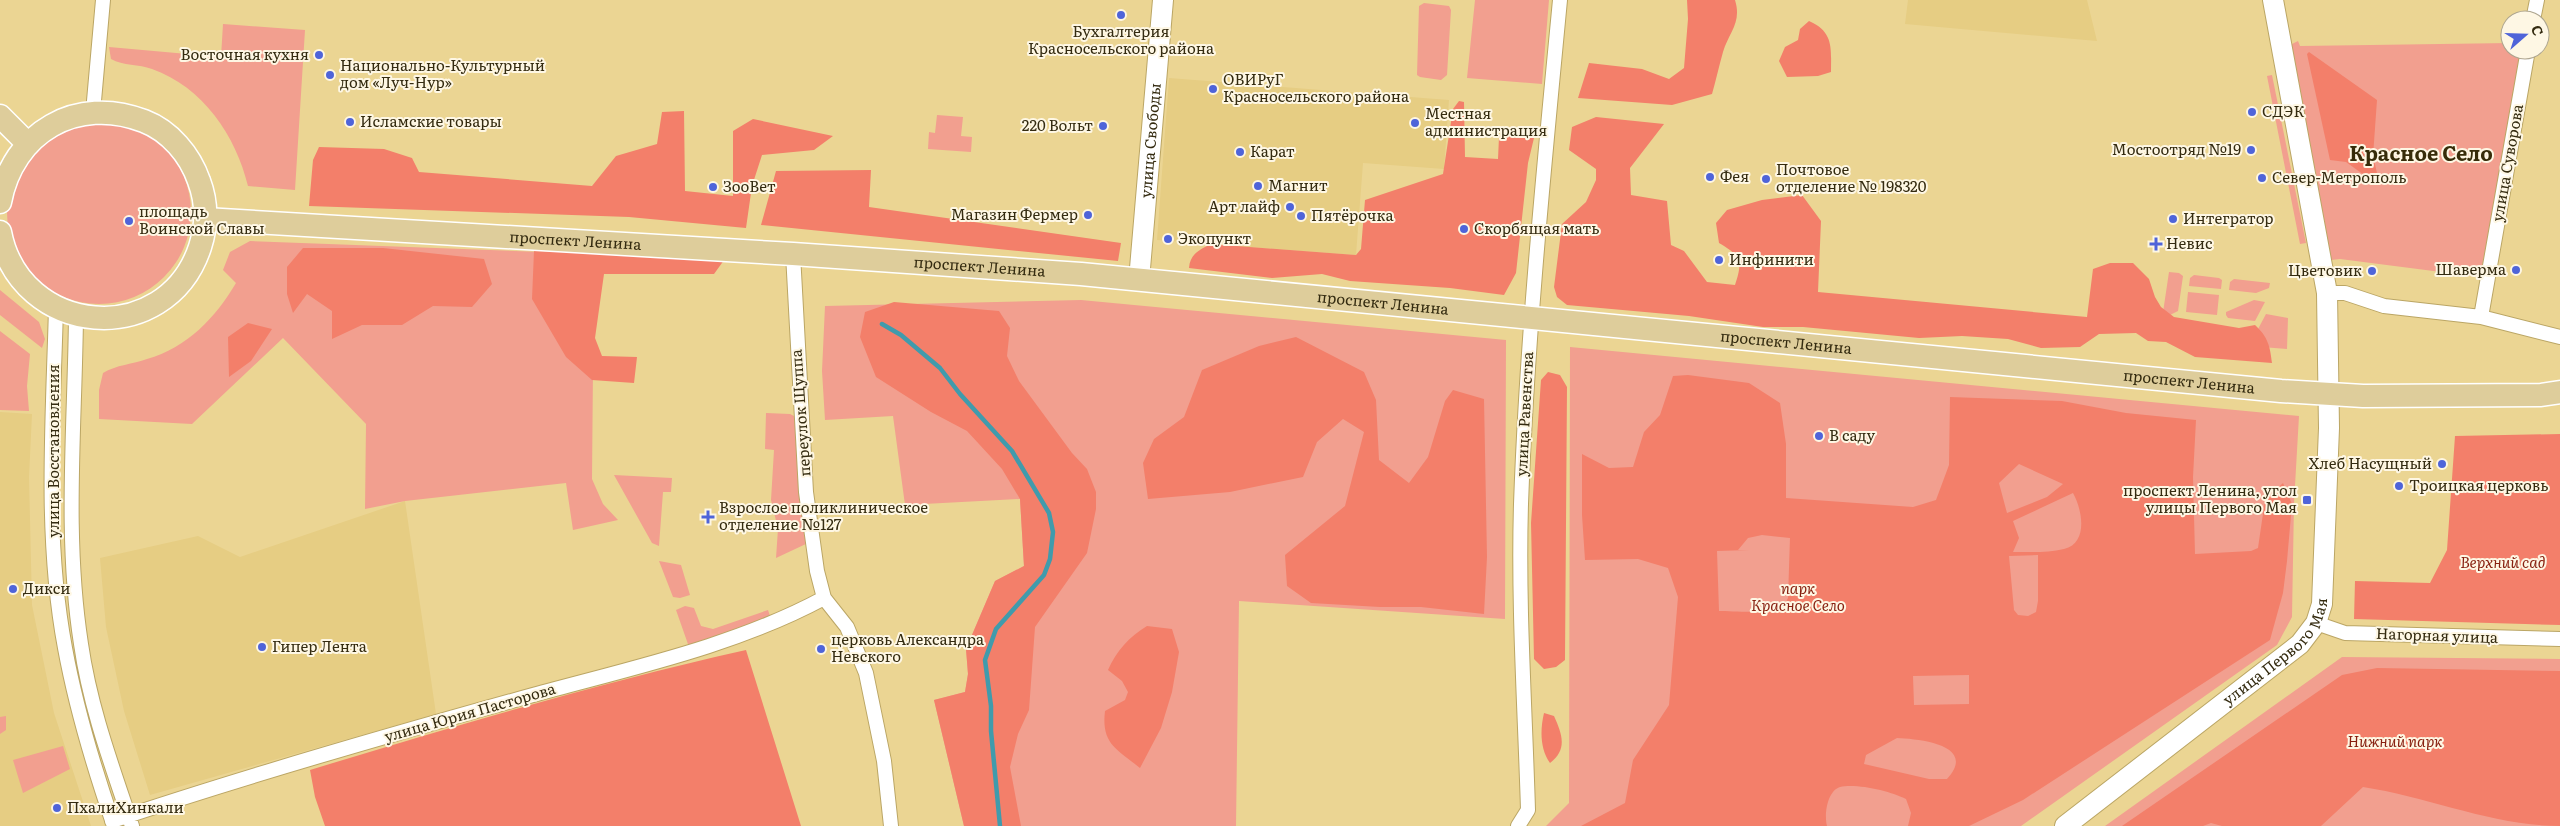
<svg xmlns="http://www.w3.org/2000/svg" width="2560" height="826" viewBox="0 0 2560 826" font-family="Literata,serif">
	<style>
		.built { fill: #e6cd83 }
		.green { fill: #f29f8f }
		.forest { fill: #f37f6a; fill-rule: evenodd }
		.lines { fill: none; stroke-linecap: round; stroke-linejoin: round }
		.stream { stroke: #409bac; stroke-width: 4.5 }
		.minor-casing { stroke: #bba665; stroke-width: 16 }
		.secondary-casing { stroke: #bba665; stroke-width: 22 }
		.primary-casing { stroke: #fff; stroke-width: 25 }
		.minor { stroke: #fff; stroke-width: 14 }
		.secondary { stroke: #fff; stroke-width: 20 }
		.primary { stroke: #decd9b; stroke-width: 22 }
		.poi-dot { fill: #4f64d9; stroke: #fef7e4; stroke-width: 2 }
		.labels { text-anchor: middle; stroke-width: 4; stroke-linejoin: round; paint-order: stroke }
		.poi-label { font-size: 15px; fill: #342b10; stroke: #fef7e4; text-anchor: start }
		.street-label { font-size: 15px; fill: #342b10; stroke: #fef7e4 }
		.park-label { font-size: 15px; font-style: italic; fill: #871f0f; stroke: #fef7e4 }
		.district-label { font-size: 20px; font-weight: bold; fill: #372c09; stroke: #fef7e4 }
	</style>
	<rect width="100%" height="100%" fill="#ebd593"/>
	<path class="built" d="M1908 0H2087L2097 41 1905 24Z
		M1169 78 1449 100 1444 169 1363 163 1356 255 1157 240Z
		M0 412 32 414 29 477 32 605 54 713 91 826H0Z
		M405 501 436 714 150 795 124 711 106 627 100 558 198 536 240 557Z"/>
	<path class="green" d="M1475 0H1549L1542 84 1467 78Z
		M1424 3 1449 6 1451 10 1447 75 1441 80 1420 77 1417 75 1419 6Z
		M223 24 305 30 295 190 248 186C236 136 203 87 152 69 139 64 123 66 111 59L109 47 221 57Z
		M2298 41 2300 46 2510 43V50H2524L2480 277 2340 259 2331 260 2290 45Z
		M2272 75 2306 243 2300 244 2267 76Z
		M937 115 963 117 961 136 972 137 971 152 928 149 929 132 935 133Z
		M7 212a92 92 0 1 1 184 0a92 92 0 1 1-184 0Z
		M250 241 594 254 592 479 603 504 618 520 573 530 566 483 405 501 365 509 366 424 283 338 192 424 99 419V390L103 373C116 365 133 364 147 359 187 348 216 317 236 283L223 270 230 252Z
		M2169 272 2179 273 2183 276 2178 311 2162 319Z
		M2194 275 2219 278 2222 280 2221 289 2189 286 2190 278Z
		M2234 279 2270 283 2269 288 2256 293 2229 290 2230 282Z
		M0 290 39 322 45 339 42 348 0 315Z
		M2188 292 2219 295 2217 315 2186 312Z
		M1081 300 1506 340 1505 619 1239 601 1236 826H964L934 700 965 692 968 674 966 649 995 581 1024 566 1020 499 905 505 893 416 825 420 822 371 825 306Z
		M2254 300 2265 302 2255 321 2228 318 2226 315V312Z
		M2266 314 2288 318 2287 349 2249 346Z
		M0 331 30 354 27 386 29 411 0 410Z
		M1570 347 2299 416 2294 503 2292 617 2277 645 2021 826H1546L1569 803Z
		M766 413 790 414 796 417 808 543 776 558 778 529 771 500 774 450 765 449Z
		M614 475 672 478 671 492H663L659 546 652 543Z
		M659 561 681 565 690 595 680 598 673 597Z
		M685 606 694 608 701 626 713 629 768 610 771 619 689 647 676 610Z
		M2342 657 2560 659V826H2105Z
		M6 716V730L0 734V717Z
		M63 746 70 769 23 793 13 760Z"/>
	<path class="forest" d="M1687 0H1735C1742 23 1729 32 1723 52 1719 66 1716 80 1712 94L1672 105 1578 98 1589 63 1642 69 1669 79 1684 68 1688 19Z
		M1809 21C1834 32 1831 48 1831 72L1818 76 1787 77 1779 61 1785 47 1798 40 1800 29Z
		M2309 52 2377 100 2373 156 2377 173 2371 180 2346 162 2330 160 2307 54Z
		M1459 101 1464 102 1465 157 1498 159 1499 137C1512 132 1521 133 1534 138L1528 163 1516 273 1504 295 1450 288 1350 281 1322 274 1272 278 1189 268C1190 254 1199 250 1211 244L1356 255 1361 249 1365 200 1443 174 1453 109Z
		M684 111 685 191 733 196V131L753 119 833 136 814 150 762 155 752 186 746 228 629 217 309 206 313 160 319 147 384 149 412 158 419 172 592 186 616 156 657 144 662 112Z
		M1596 117 1664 124 1630 168 1631 195 1667 201 1671 245 1684 251 1707 282 1735 285C1743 261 1741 256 1719 243L1716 223 1727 210 1762 200 1802 195 1821 221 1818 292 2087 317 2093 269 2110 263H2133L2149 279 2155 297 2161 307 2174 317 2239 328 2255 325C2268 337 2270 346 2272 363L2195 357 2166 342 2148 341 2136 333 2099 334 2080 347 2041 348 2008 339 1962 336 1919 338 1803 327H1763L1689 316 1567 305 1557 297 1554 287 1562 224 1586 202 1596 180V169L1569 150 1572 127Z
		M871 170 869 207 1121 243 1118 261 761 225 776 171Z
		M303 248H383L484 259 492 284 472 307 433 306 402 325H362L332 339V311L307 294 293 313 287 294V267Z
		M534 251 727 256 714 274H604L595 338 602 356 637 357 634 383 592 380 566 357 532 299Z
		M894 302 999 311 1010 328 1007 356 1019 381 1072 453 1087 469 1096 492V509L1087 553 1035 627 1029 710 1018 734 1010 767 1021 826H964L934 700 965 692 968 674 966 649 995 581 1024 566 1020 499 1002 469 967 431 931 412 876 377 860 337 865 312Z
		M248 323 272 329 251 361 229 377 228 337Z
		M1296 337 1364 372 1376 400 1379 460 1409 483 1428 457 1445 401 1453 390 1484 399 1487 557 1484 614 1421 607H1380L1311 603 1287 586 1285 555 1345 506 1364 432 1343 419 1317 442 1303 477 1230 492 1148 499 1143 463 1154 439 1184 417 1202 370 1259 346Z
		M1548 372 1560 375 1567 387 1565 660 1556 667 1544 669 1534 659 1531 523 1541 380Z
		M1688 375 1749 383 1780 403 1786 444V498L1913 507 1936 500 1949 465 1950 397 2062 401 2126 413 2196 420 2193 477 2195 554 2251 551 2258 548 2265 500 2283 483 2292 504 2287 561 2283 593 2270 640 2023 800 1969 826H1908L1911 813 1906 799C1891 791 1856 783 1840 787 1827 791 1824 815 1827 826H1568H1581L1625 803 1633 760 1669 705 1678 597 1668 568 1638 559 1585 560 1582 515V454L1609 468 1633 467 1644 432 1660 415 1673 376ZM2019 464 2063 484 2047 497 2007 513 1999 483ZM2073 493C2082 509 2089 543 2064 549 2048 553 2029 552 2013 552L2019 538 2013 521ZM1762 535 1790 538 1788 598C1786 602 1784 606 1781 608 1770 614 1733 611 1719 611L1717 551 1749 550H1738L1748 538ZM2038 555V601L2036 612 2028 616 2018 615 2014 610 2009 556ZM1969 675V704L1914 705 1913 676ZM1897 738C1920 739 1978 745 1947 779H1929L1864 764 1866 755Z
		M2560 434V625L2354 619 2355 581 2430 583 2447 550 2455 436Z
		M1147 626 1172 629 1179 652 1172 692 1161 728 1140 768C1117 749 1101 744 1105 711L1125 700 1128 692 1122 681 1108 670C1117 650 1129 637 1147 626Z
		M746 650 801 826H325L315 797 310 770C454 726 599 683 746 650Z
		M2377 668 2560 671V826C2493 826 2429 797 2363 787L2321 826H2222L2211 823 2203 826H2122L2342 675Z
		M1544 713 1554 716C1562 734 1568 749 1550 763 1540 749 1540 730 1544 713Z"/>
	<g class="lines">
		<path class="stream" d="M882 324 901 335 940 368 960 394 1012 451 1049 513 1053 532 1050 559 1044 575 996 629 985 660 991 706V731L1000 826"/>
		<g class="minor-casing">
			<path id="minor" d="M2533 20 2537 0
				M2528 50 2481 317 2560 337
				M93 112 103 0
				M793 254 806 492 817 571 824 598 847 627 866 673 884 761 891 826
				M2327 293H2345L2384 306 2481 317
				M56 308C53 421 44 536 65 648 76 708 94 768 114 826
				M76 315C75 425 64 535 81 644 90 707 112 766 132 826
				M2316 623 2345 633 2560 639
				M112 821C252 774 392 734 533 695 631 668 735 646 824 598
				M1518 826 1528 810C1525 708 1518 606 1521 504 1527 335 1544 168 1560 0"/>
		</g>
		<g class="secondary-casing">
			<g id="secondary">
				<path id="s1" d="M1139 280 1163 0"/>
				<path id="s2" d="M2065 826 2300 644 2316 623 2322 604 2329 428 2327 293 2273 0"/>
			</g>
		</g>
		<g class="primary-casing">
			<g id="primary">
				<path d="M0 116 28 144"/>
				<path d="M0 202C13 132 77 95 144 121 170 131 190 155 199 181 207 202 207 225 200 247 166 350 20 337 0 232"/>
				<path id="s3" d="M205 219 793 254 1081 274 2281 391 2363 396 2541 395 2560 392"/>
			</g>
		</g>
		<use href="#minor" class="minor"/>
		<use href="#secondary" class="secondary"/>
		<use href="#primary" class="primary"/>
	</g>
	<g class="poi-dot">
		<circle cx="1121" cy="15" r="5"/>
		<circle cx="319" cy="55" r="5"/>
		<circle cx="330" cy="75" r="5"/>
		<circle cx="1213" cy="89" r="5"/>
		<circle cx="2252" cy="112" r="5"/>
		<circle cx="350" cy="122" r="5"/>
		<circle cx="1415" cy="123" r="5"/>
		<circle cx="1103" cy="126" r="5"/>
		<circle cx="2251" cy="150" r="5"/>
		<circle cx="1240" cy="152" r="5"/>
		<circle cx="1710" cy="177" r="5"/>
		<circle cx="2262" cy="178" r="5"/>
		<circle cx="1766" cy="179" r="5"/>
		<circle cx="1258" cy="186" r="5"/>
		<circle cx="713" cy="187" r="5"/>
		<circle cx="1290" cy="207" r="5"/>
		<circle cx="1088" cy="215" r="5"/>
		<circle cx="1301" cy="216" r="5"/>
		<circle cx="2173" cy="219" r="5"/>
		<circle cx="129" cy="221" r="5"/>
		<circle cx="1464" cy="229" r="5"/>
		<circle cx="1168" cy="239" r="5"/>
		<path d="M2153.5 236.5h5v5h5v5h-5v5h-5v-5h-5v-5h5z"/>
		<circle cx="1719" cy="260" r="5"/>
		<circle cx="2516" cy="270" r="5"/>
		<circle cx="2372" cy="271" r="5"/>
		<circle cx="1819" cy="436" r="5"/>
		<circle cx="2442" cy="464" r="5"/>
		<circle cx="2399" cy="486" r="5"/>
		<rect x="2302" y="495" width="10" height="10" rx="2.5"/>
		<path d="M705.5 509.5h5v5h5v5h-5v5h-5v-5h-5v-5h5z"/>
		<circle cx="13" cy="589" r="5"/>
		<circle cx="262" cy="647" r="5"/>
		<circle cx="821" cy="649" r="5"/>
		<circle cx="57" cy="808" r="5"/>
	</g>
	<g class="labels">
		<g class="poi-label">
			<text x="1121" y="37" text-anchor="middle">Бухгалтерия<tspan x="1121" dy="17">Красносельского района</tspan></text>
			<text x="309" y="60" text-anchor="end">Восточная кухня</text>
			<text x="340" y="71">Национально-Культурный<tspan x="340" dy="17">дом «Луч-Нур»</tspan></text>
			<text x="1223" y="85">ОВИРуГ<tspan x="1223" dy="17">Красносельского района</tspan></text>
			<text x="2262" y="117">СДЭК</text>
			<text x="1425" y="119">Местная<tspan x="1425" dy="17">администрация</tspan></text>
			<text x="360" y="127">Исламские товары</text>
			<text x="1093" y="131" text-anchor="end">220 Вольт</text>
			<text x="2241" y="155" text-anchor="end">Мостоотряд №19</text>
			<text x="1250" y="157">Карат</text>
			<text x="1776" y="175">Почтовое<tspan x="1776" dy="17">отделение № 198320</tspan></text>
			<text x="1720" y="182">Фея</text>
			<text x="2272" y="183">Север-Метрополь</text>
			<text x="1268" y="191">Магнит</text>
			<text x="723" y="192">ЗооВет</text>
			<text x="1280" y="212" text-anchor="end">Арт лайф</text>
			<text x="139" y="217">площадь<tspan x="139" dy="17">Воинской Славы</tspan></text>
			<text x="1078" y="220" text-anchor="end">Магазин Фермер</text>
			<text x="1311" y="221">Пятёрочка</text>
			<text x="2183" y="224">Интегратор</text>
			<text x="1474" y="234">Скорбящая мать</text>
			<text x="1178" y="244">Экопункт</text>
			<text x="2166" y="249">Невис</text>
			<text x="1729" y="265">Инфинити</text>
			<text x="2506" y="275" text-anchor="end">Шаверма</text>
			<text x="2362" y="276" text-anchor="end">Цветовик</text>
			<text x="1829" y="441">В саду</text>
			<text x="2432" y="469" text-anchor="end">Хлеб Насущный</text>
			<text x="2409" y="491">Троицкая церковь</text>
			<text x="2297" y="496" text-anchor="end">проспект Ленина, угол<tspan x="2297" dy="17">улицы Первого Мая</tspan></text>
			<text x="719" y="513">Взрослое поликлиническое<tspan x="719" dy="17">отделение №127</tspan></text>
			<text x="23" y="594">Дикси</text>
			<text x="831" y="645">церковь Александра<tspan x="831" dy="17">Невского</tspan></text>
			<text x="272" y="652">Гипер Лента</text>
			<text x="67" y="813">ПхалиХинкали</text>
		</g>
		<g class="street-label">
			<text dy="5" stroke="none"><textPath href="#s1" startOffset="140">улица Свободы</textPath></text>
			<text transform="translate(2508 163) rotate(-80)" y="5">улица Суворова</text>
			<text dy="5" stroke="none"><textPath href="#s3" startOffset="371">проспект Ленина</textPath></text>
			<text dy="5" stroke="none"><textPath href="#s3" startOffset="776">проспект Ленина</textPath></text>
			<text dy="5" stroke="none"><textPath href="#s3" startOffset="1181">проспект Ленина</textPath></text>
			<text dy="5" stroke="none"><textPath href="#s3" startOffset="1586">проспект Ленина</textPath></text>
			<text dy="5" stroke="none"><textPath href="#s3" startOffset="1991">проспект Ленина</textPath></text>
			<text transform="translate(801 413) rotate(-94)" y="5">переулок Щуппа</text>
			<text transform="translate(1525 414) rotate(-87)" y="5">улица Равенства</text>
			<text transform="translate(54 451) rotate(-90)" y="5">улица Восстановления</text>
			<text transform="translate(2437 636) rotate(2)" y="5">Нагорная улица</text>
			<text dy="5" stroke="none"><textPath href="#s2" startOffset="276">улица Первого Мая</textPath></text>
			<text transform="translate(470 713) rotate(-16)" y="5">улица Юрия Пасторова</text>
		</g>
		<g class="park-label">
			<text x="2503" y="568">Верхний сад</text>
			<text x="1798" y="594">парк<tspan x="1798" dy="17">Красное Село</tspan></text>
			<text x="2395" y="747">Нижний парк</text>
		</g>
		<g class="district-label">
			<text x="2421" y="161">Красное Село</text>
		</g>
	</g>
	<g transform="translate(2525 35) rotate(70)"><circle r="24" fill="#fef7e4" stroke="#ada58f"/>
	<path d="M0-4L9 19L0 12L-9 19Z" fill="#4f64d9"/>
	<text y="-8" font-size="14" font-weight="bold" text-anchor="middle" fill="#342b10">С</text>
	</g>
</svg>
